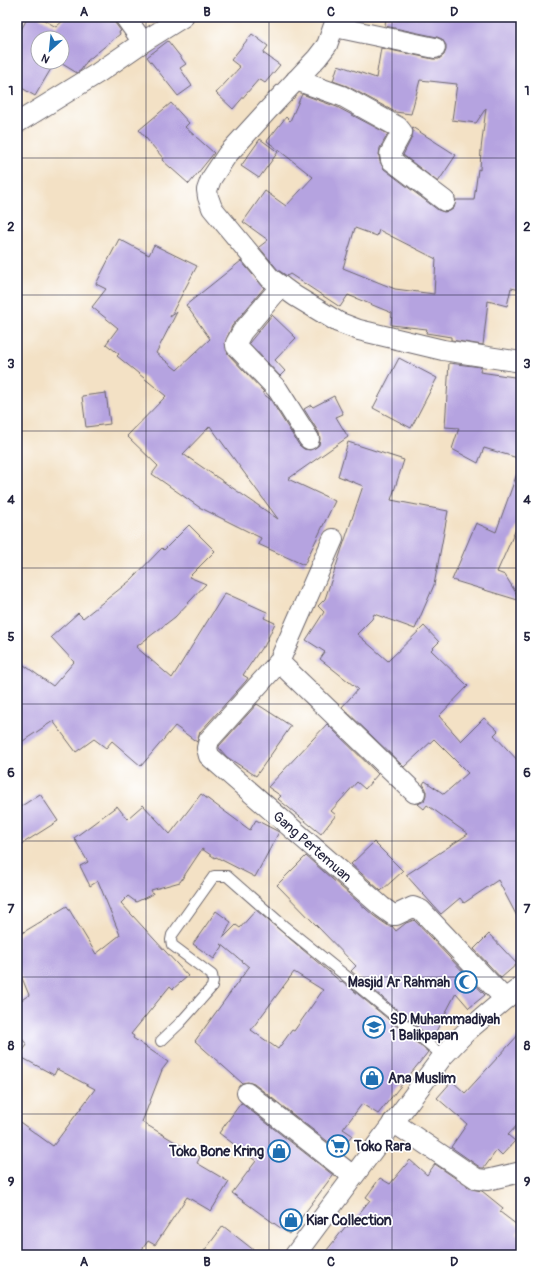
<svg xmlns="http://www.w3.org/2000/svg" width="538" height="1272" viewBox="0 0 538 1272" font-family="Pangolin,sans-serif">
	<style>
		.building { fill: #b5a3e0; fill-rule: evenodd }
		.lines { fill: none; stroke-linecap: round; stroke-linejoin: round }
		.lane-casing { stroke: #6b656b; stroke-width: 12 }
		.street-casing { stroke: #6b656b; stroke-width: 22 }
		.lane { stroke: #fff; stroke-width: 10 }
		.street { stroke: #fff; stroke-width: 20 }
		.grid { fill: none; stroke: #22223b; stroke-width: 1; stroke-opacity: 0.55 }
		.labels { text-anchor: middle; stroke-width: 3.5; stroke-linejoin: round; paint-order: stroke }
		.street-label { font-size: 14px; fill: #22223b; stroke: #fff }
		.poi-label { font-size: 14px; font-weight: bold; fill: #22223b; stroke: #fff; text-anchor: start }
		.neatline { fill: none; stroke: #22223b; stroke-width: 1.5 }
		.grid-label { font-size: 13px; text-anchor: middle; font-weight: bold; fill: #22223b }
	</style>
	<rect width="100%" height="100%" fill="#fff"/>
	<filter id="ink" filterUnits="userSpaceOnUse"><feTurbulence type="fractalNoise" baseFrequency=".025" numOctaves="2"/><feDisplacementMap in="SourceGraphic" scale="8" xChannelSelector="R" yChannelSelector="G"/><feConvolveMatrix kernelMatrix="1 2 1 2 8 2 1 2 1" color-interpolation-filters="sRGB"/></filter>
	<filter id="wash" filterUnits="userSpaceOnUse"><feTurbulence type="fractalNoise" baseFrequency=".012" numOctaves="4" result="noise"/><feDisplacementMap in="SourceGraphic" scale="16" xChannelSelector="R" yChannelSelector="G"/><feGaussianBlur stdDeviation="0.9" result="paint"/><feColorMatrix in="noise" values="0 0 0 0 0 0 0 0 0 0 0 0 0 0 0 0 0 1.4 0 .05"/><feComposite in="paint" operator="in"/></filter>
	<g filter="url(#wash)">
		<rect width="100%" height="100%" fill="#f3e1c5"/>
		<g id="blocks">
			<path class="building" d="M28 17H39L56 27 67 17H114L115 23 121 31 119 32 120 34 87 61 81 70 77 73 59 62H62V38H38V62H55L35 96 17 85V37Z
				M386 17H521V290L511 288 507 306 488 301 483 345 451 340V337L426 333 427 329 391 325 392 313 348 295 340 307 290 274 287 276 278 270 259 247 268 240 243 222 265 191 286 206 313 177 267 141 286 117 290 121 302 94 337 107 388 134 380 148 379 155 380 162 384 169 438 210 444 212 450 211 454 208 456 200H474L478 169 480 170 481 149 486 108 476 123 452 120 457 84 420 80 411 114 395 112 347 86 333 81 338 65 376 78 381 48 433 59H439L444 55 446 50V45L442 39 437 37 385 26ZM355 228 377 236 379 230 436 259 434 294 395 289 343 268Z
				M252 34 268 46 263 53 280 65 265 83 259 79 233 109 216 93 240 67 231 60Z
				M168 41 186 64 180 68 192 86 178 96 147 57Z
				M171 103 189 123 185 127 214 153 189 184 162 160 163 158 139 130Z
				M412 127 456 155 438 182 403 155 412 137 413 131Z
				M260 139 278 152 259 178 241 166Z
				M119 239 149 255 154 245 197 266 170 317 177 312 156 353 177 370 210 339 186 305 241 261 264 288 232 326 225 343 228 354 264 392 262 393 270 399 299 445 304 449 310 450 315 448 319 445 320 439 319 433 304 409 311 405 313 407 334 396 343 414 336 417 348 437 288 479 335 501 304 565 258 544 261 538 199 507 152 474 158 466 127 436 166 396 117 356 119 354 106 344 118 328 92 307 106 289 96 284ZM210 426 278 519 183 454Z
				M272 315 296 338 275 360 285 371 280 376 249 343Z
				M399 358 437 378 411 428 373 408Z
				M449 363 481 367 480 372 521 378V459L484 448 478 463 452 449 459 428 445 427Z
				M106 393 110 424 86 427 82 396Z
				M348 442 404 460 391 500 448 511 434 585 415 629 374 614 372 619 357 634 388 661 424 626 439 642 431 650 468 686 439 716 461 741 484 718 498 731 494 735 521 764V924L498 880 464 903 460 898 441 914 406 875 468 834 427 805 424 809 418 804 424 801 426 795V789L423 784 425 781 444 794 468 773 434 739 404 767 342 707 358 689 320 659 325 652 306 640 324 612 318 606 325 599 363 486 338 476Z
				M519 468H521V518L497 572 505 575 521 601 452 580 476 523 496 532Z
				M189 525 215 551 189 577 206 584 175 617 136 647 172 678 225 593 267 612 264 618 275 623 264 647H262L243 675 248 678 246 681 200 732 197 742 175 726 141 766 112 741 106 748 94 739 76 752 53 721 17 745V660L53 686 74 662 51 637 78 613 83 618 131 580 162 548 164 550Z
				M257 704 291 726 256 776 227 757 219 748V746Z
				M327 724 378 774 365 789 357 782 331 811 336 815 321 834 278 799 281 796 268 787Z
				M40 794 58 821 17 847V809Z
				M201 794 250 830 256 820 279 832 255 877 216 857 215 858 202 849 180 882 151 890 153 894 136 902 128 896 121 903 188 976 173 989 170 986 131 1034 134 1036 133 1038 168 1062 162 1070 142 1122 200 1157 197 1163 229 1182 211 1211 187 1197 155 1245 148 1241 138 1255H17V1120L53 1146 95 1089 57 1069 54 1075 19 1056 27 1045 17 1032V1003L29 995 17 966V936L67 906 96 954 120 935 98 881 90 886 80 866 88 862 74 838 117 806 127 819 143 805 170 834Z
				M374 842 403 871 381 891 351 864Z
				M306 856 374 916 390 927 392 926 396 931 406 923 414 920 485 995 469 1008 456 993 432 1039 351 971 356 966 277 885Z
				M256 910 341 982 342 981 428 1052 378 1114 362 1104 343 1129 352 1135 340 1151 254 1084 248 1082 242 1083 195 1041 249 967 220 943 223 946 214 959 193 944 216 911 231 922 223 938 236 925 240 928ZM294 972 323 990 294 1031 292 1030 278 1049 251 1030Z
				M489 934 517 964 501 978 474 949Z
				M521 1032V1121L508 1135 515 1141 502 1155 497 1150 484 1168H481L451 1147 467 1124 437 1098 452 1081 465 1093Z
				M241 1103 333 1175 289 1234 232 1193 256 1161 219 1133Z
				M410 1160 427 1175 435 1164 471 1189 482 1191 503 1208 500 1212 521 1228 516 1233 521 1237V1255H323L346 1226 348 1227 370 1200 366 1197 380 1178 390 1184Z
				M223 1226 260 1255H201Z"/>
		</g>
	</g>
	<g filter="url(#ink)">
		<use href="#blocks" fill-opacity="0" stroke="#6b656b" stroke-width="1"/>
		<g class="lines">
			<g class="lane-casing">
				<path id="lane" d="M161 1041 180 1023 212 987 213 981 212 975 172 945 171 940 172 935 214 876H227L285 927 346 976 443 1056"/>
			</g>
			<g class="street-casing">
				<g id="street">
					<path d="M125 17 143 42"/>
					<path d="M337 17 327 45 317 58 267 111 227 155 211 179 207 190 208 197 212 208 270 278 295 296 338 322 359 330 443 350 521 362"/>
					<path d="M335 27 435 48"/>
					<path d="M296 80 342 96 398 127 402 132 390 154 391 160 445 201"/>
					<path d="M17 123 98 73 143 42 183 17"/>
					<path d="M281 286 242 332 236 343V346L278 390 309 439"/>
					<path id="s1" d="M333 539 279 662 209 740 207 748 209 756 382 907 393 915H396L413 907 421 910 505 999"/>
					<path d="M279 662 415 793"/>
					<path d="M247 1093 353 1176"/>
					<path d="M393 1122 477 1179 487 1180 521 1172"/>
					<path d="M295 1255 443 1056 467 1031 505 999 521 987"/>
				</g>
			</g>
			<use href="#lane" class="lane"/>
			<use href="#street" class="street"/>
		</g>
	</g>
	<path class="grid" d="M146 17V1255M269 17V1255M392 17V1255M17 158H521M17 295H521M17 431H521M17 568H521M17 704H521M17 841H521M17 977H521M17 1114H521"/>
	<defs>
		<g id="mosque-ring" transform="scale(1.15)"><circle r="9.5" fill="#fff" stroke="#1f6fb2" stroke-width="1.5"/><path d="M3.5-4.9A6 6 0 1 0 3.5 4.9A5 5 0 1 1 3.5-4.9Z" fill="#1f6fb2"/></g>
		<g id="school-ring" transform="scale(1.15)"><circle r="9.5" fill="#fff" stroke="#1f6fb2" stroke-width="1.5"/><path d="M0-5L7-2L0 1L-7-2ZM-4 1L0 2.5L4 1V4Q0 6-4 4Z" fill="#1f6fb2"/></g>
		<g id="shop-ring" transform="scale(1.15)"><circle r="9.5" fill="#fff" stroke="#1f6fb2" stroke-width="1.5"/><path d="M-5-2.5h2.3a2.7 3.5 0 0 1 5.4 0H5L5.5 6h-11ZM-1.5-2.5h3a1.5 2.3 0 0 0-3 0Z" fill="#1f6fb2"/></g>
		<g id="supermarket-ring" transform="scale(1.15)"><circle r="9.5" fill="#fff" stroke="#1f6fb2" stroke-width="1.5"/><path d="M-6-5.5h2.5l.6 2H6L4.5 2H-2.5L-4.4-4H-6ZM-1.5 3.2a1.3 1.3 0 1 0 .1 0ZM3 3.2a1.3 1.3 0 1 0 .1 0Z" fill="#1f6fb2"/></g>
	</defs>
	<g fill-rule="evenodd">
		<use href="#mosque-ring" x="466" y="982"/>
		<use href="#school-ring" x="374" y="1027"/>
		<use href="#shop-ring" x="372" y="1078"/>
		<use href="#supermarket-ring" x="338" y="1146"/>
		<use href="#shop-ring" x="279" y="1151"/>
		<use href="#shop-ring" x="291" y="1220"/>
	</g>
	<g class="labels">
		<g class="street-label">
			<text dy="5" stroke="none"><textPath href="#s1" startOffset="393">Gang Pertemuan</textPath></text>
		</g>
		<g class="poi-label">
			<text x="450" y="987" text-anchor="end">Masjid Ar Rahmah</text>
			<text x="390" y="1024">SD Muhammadiyah<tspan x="390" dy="16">1 Balikpapan</tspan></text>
			<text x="388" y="1083">Ana Muslim</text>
			<text x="354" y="1151">Toko Rara</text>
			<text x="264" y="1156" text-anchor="end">Toko Bone Kring</text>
			<text x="306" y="1225">Kiar Collection</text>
		</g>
	</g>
	<rect width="538" height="1272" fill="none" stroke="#fff" stroke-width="44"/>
	<g transform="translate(50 50) rotate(207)"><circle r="19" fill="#ffffff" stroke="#a7a7b1"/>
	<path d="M0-3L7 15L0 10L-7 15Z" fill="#1f6fb2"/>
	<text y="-6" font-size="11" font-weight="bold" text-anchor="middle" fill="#22223b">N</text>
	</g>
	<rect x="22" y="22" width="494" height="1228" class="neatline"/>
	<g class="grid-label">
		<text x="84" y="16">A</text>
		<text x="207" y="16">B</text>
		<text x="331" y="16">C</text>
		<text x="454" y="16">D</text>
		<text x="11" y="95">1</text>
		<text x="527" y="95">1</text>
		<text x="11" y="231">2</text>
		<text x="527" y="231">2</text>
		<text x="11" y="368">3</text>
		<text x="527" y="368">3</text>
		<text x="11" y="504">4</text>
		<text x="527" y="504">4</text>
		<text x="11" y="641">5</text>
		<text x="527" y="641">5</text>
		<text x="11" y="777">6</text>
		<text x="527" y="777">6</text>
		<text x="11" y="913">7</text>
		<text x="527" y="913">7</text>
		<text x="11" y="1050">8</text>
		<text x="527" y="1050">8</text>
		<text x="11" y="1186">9</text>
		<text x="527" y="1186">9</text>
		<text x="84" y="1266">A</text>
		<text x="207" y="1266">B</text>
		<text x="331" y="1266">C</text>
		<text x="454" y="1266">D</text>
	</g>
</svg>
